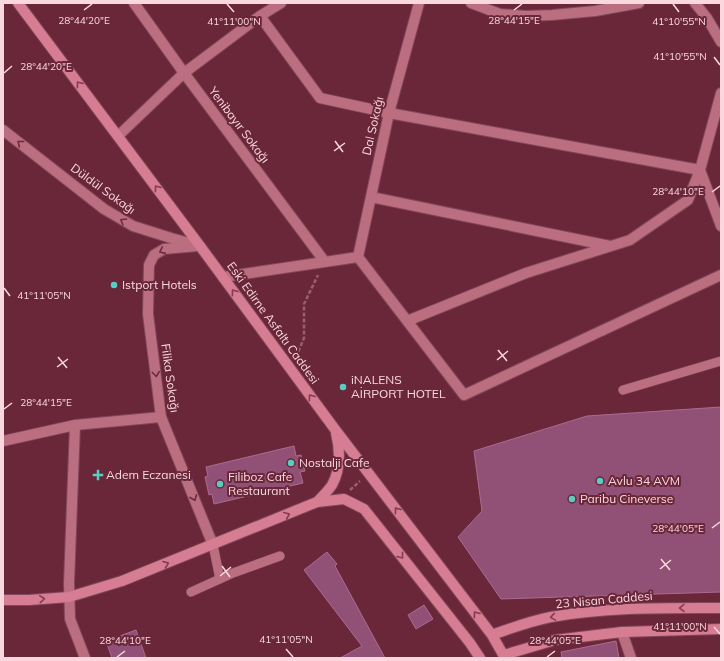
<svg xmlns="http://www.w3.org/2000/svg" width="724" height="661" viewBox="0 0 724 661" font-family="Mulish,sans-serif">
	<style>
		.building { fill: #915176; stroke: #ac6a90 }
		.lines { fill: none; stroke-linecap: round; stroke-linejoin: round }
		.lane-casing { stroke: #80475a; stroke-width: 10 }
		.street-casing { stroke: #80475a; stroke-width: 12 }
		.secondary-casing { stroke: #80475a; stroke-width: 12 }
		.primary-casing { stroke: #80475a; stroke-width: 12 }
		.path { stroke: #98606e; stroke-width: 2.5; stroke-dasharray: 4 2; stroke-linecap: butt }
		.lane { stroke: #ba6e80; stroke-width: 9 }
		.street { stroke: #ba6e80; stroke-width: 10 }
		.secondary { stroke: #ba6e80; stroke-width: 10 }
		.primary { stroke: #d67d93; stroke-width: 10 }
		.oneway { stroke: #853c50 }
		.oneway2 { stroke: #6e2b3e }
		.ticks { fill: none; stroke: #fad8de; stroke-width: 1.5 }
		.poi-dot { fill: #58cec0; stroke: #6a273a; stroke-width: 1.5 }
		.labels { text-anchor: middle; stroke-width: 4; stroke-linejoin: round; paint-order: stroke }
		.street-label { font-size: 12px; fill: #fad8de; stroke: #6a273a }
		.poi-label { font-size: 12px; fill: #fad8de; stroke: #6a273a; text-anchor: start }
		.ticks-label { font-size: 10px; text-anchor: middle; fill: #fad8de; stroke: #6a273a; stroke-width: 4; stroke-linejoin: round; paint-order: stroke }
	</style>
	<rect width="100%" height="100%" fill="#6a273a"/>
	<path class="building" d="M721 407V592L501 599 458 537 482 511 474 451 587 416Z
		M294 446 296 456 301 455 305 471 300 472 303 483 214 504 212 494 209 495 205 477 208 476 206 467Z
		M327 552 337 564 335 566 385 658H340L362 646 304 570Z
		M424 605 433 619 416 629 408 615Z
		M136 630 146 658H112L106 641Z
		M616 641 619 658H562L561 652Z"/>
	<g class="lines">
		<g class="lane-casing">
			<path id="lane" d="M623 390 721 361
				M213 545 220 579
				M191 592 233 573 280 556"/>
		</g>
		<g class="street-casing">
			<path id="street" d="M134 3 184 73 325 262
				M260 16 320 98 389 113 700 170 721 226
				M118 136 184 73 260 16 281 3
				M371 197 610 246
				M198 246 164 249 154 255 149 265 148 314 161 417 213 545
				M358 257 389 113 419 3
				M223 277 358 257 464 395 721 275
				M407 321 526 273 630 240 688 200 700 170 721 93
				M75 425 69 583 70 619 85 658
				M3 441 75 425 161 417
				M622 632 631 658"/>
		</g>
		<g class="secondary-casing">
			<path id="secondary" d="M471 3 500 14 526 16 552 15 595 11 639 3
				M695 3 707 18 721 42
				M3 130 104 209 133 226 171 238 200 246"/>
		</g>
		<g class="primary-casing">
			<path id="primary" d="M18 3 200 246 334 428 492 635 505 658
				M317 502 344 499 364 509 470 643 480 658
				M3 600H29L69 597 122 581 317 502C322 497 328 491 332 485 341 469 340 450 336 433
				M492 635C511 628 531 621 551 617 607 607 664 608 721 608
				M504 655 555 640 622 632 721 629"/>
		</g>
		<path class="path" d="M296 357 304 338V304L318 275
			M350 490 360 481"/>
		<use href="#lane" class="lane"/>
		<use href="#street" class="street"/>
		<use href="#secondary" class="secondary"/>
		<use href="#primary" class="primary"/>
	</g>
	<defs><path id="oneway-chevron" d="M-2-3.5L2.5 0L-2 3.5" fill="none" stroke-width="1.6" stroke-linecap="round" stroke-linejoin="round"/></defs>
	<g class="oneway">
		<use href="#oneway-chevron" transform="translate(79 84) rotate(-127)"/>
		<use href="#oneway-chevron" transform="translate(157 188) rotate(-127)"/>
		<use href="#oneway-chevron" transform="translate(234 292) rotate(-126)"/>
		<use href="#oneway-chevron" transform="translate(311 397) rotate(-126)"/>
		<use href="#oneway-chevron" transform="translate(397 510) rotate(-127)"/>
		<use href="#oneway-chevron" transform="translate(287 515) rotate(-23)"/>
		<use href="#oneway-chevron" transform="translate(401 556) rotate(52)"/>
		<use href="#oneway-chevron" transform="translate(166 564) rotate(-21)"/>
		<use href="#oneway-chevron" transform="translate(42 599) rotate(-5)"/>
		<use href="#oneway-chevron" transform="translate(682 608) rotate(179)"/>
		<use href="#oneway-chevron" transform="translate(476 614) rotate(-127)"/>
		<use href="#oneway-chevron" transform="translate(553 617) rotate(171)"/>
	</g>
	<g class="oneway2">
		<use href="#oneway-chevron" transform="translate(20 143) rotate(-142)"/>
		<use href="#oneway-chevron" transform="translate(123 221) rotate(-149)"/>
		<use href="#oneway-chevron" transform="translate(162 251) rotate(156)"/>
		<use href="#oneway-chevron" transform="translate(156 374) rotate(83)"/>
		<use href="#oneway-chevron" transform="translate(194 498) rotate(68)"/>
	</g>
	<path class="ticks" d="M227 4 234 12M673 4 679 12M84 10 92 4M514 10 522 4M714 57 720 65M4 73 12 66M335 141 343 152M334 151 345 143M712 192 720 186M4 288 10 296M498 350 507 361M58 357 67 368M497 360 508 351M57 367 68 359M4 409 12 403M712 528 720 522M661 559 670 570M222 566 230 577M660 569 671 560M220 576 231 567M714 627 720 634M286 649 293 657M117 657 125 651M547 657 555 651"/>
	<g class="poi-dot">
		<circle cx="114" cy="285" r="4"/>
		<circle cx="343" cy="387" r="4"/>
		<circle cx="291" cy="463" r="4"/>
		<path d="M96 469h4v4h4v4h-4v4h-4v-4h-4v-4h4z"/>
		<circle cx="600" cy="481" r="4"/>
		<circle cx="220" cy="484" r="4"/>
		<circle cx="572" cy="499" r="4"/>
	</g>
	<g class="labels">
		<g class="street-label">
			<text transform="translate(239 125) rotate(53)" y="4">Yenibayır Sokağı</text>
			<text transform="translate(373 126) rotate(-77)" y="4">Dal Sokağı</text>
			<text transform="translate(103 189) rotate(36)" y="4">Düldül Sokağı</text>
			<text transform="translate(273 323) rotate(54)" y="4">Eski Edirne Asfaltı Caddesi</text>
			<text transform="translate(170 378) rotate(82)" y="4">Filika Sokağı</text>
			<text transform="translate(604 600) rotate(-5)" y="4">23 Nisan Caddesi</text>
		</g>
		<g class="poi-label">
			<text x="122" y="289">Istport Hotels</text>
			<text x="351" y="384">iNALENS<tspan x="351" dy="14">AİRPORT HOTEL</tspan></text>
			<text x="299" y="467">Nostalji Cafe</text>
			<text x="106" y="479">Adem Eczanesi</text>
			<text x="228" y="481">Filiboz Cafe<tspan x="228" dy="14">Restaurant</tspan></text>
			<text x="608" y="485">Avlu 34 AVM</text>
			<text x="580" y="503">Paribu Cineverse</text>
		</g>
	</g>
	<g class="ticks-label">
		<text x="84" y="24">28°44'20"E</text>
		<text x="514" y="24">28°44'15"E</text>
		<text x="679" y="25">41°10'55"N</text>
		<text x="234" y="25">41°11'00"N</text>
		<text x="680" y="60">41°10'55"N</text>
		<text x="46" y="70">28°44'20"E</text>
		<text x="678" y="195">28°44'10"E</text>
		<text x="44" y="299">41°11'05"N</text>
		<text x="46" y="406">28°44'15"E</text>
		<text x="678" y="532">28°44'05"E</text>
		<text x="680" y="630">41°11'00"N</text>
		<text x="286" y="643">41°11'05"N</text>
		<text x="125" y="644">28°44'10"E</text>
		<text x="555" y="644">28°44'05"E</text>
	</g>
	<rect width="724" height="661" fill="none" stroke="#fad8de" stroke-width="8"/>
</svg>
